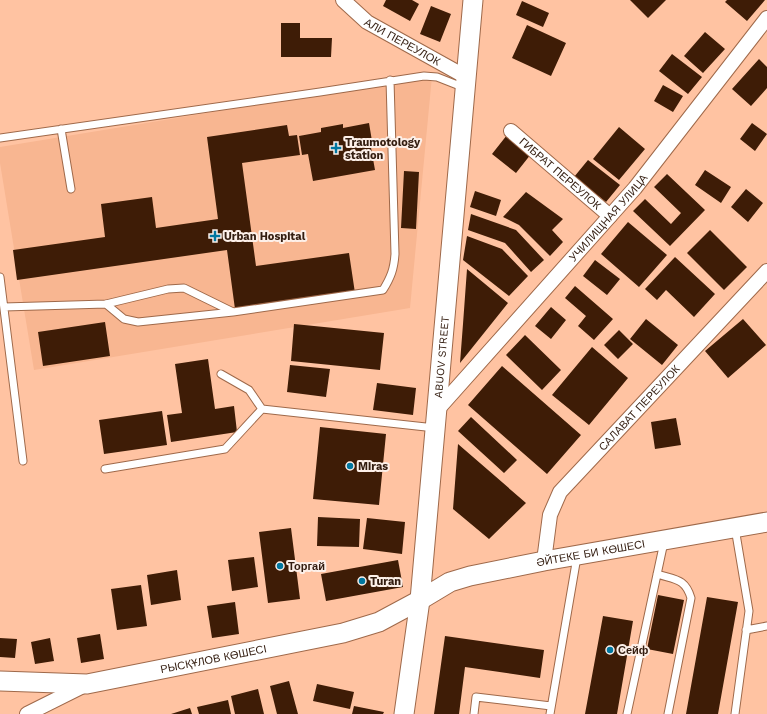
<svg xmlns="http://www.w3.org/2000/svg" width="767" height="714" viewBox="0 0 767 714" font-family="'Work Sans',sans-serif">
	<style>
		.built { fill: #f8b691 }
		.building { fill: #3e1c06 }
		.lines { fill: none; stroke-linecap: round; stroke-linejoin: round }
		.lane-casing { stroke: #9f694a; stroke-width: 9 }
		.street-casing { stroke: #9f694a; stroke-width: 16 }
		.secondary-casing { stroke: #9f694a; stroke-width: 21 }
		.lane { stroke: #fff; stroke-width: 7 }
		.street { stroke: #fff; stroke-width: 14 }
		.secondary { stroke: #fff; stroke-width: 19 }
		.poi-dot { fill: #0077a0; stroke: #fdf0e9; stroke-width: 1.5 }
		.labels { text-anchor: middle; stroke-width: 4; stroke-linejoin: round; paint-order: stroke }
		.street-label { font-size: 11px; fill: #331d10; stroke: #fdf0e9 }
		.poi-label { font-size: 11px; font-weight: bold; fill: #331d10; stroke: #fdf0e9; text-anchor: start }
	</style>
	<rect width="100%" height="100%" fill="#ffc3a2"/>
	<path class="built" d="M432 76 410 308 34 370 0 163V147Z"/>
	<path class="building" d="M386 0H412L419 4 410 21 383 6Z
		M630 0H666L648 18Z
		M727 0H765L747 21 725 2Z
		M522 1 549 13 543 27 516 15Z
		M431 6 451 14 440 42 420 34Z
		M281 23H300V38H332L331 57H281Z
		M527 25 566 43 551 76 512 58Z
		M705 32 725 49 703 73 684 56Z
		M672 54 702 77 688 94 659 71Z
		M759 59 767 67V88L751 106 732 89Z
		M663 85 683 96 673 112 654 101Z
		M369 123 372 141 370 142 375 170 313 181 308 154 302 155 299 136 321 132V128L343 124V128Z
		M752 123 767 134 755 151 740 139Z
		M287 125 289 136 297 135 300 155 242 163 256 266 349 253 355 293 235 309 227 250 17 280 13 250 105 237 101 204 152 197 156 228 218 219 207 137Z
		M619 127 645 149 619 180 593 159Z
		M507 135 531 154 516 173 492 154Z
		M588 160 620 185 606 202 574 177Z
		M705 170 731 187 721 203 695 185Z
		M404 171 419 172 416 229 401 228Z
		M667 174 705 210 670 246 633 211 645 199 671 224 681 213 654 187Z
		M746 189 763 203 748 222 731 207Z
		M475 191 501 200 496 216 470 207Z
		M526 192 563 219 552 230 563 242 550 256 519 225 503 217Z
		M471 214 516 230 544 260 531 272 505 243 468 230Z
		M628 222 667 255 639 287 601 254Z
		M710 230 747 267 724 290 687 253Z
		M467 236 502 249 528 276 509 296 463 260Z
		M675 257 715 294 694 317 666 290 657 300 645 289Z
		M595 260 620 279 607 295 583 276Z
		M467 269 508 303 460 363 463 324Z
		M575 286 613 319 594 340 578 326 586 316 565 298Z
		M551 307 566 320 551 339 535 326Z
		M646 319 678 345 662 365 630 339Z
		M743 319 766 345 728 378 705 351Z
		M105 322 110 356 43 366 38 332Z
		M294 324 384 333 380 370 291 361Z
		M619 330 633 344 618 359 604 345Z
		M525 335 561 370 542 390 506 355Z
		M592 347 628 378 589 425 552 395Z
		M208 359 215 409 234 406 237 432 171 442 167 415 182 413 175 364Z
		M290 365 330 369 326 397 287 392Z
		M502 366 581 435 547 474 468 405Z
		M377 383 416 388 413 415 373 410Z
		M162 411 167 445 104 454 99 420Z
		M471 417 517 460 504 473 458 431Z
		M676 418 681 445 655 449 651 422Z
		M320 427 386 434 379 505 313 499Z
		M458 444 526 503 489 539 453 509Z
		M318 517 360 519 359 547 317 546Z
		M367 518 405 522 402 554 363 549Z
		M291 528 300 599 268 603 259 532Z
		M254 557 258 587 232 591 228 560Z
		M398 560 403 587 326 601 321 574Z
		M177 570 181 600 151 605 147 575Z
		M141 585 147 626 117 630 111 589Z
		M658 595 684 600 673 654 647 649Z
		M707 597 738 602 718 714H686Z
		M235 602 239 634 212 638 207 606Z
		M603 616 633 621 617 714H585Z
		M100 634 104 659 81 663 77 638Z
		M445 636 544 650 540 678 465 667 459 714H434Z
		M0 638 17 639 15 658 0 657Z
		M50 638 54 661 35 664 31 642Z
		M289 681 298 714H277L270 686Z
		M317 684 354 692 350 709 313 701Z
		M258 689 264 714H235L231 696Z
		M228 700 231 714H199L197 707Z
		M354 706 384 712 383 714H352Z
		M190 708 192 714H171Z"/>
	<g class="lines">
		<g class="lane-casing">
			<path id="lane" d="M61 129 71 189
				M0 138 320 92 424 76 437 77 465 88
				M0 277 23 461
				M106 304 124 319 138 322 233 312
				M4 307 106 304 168 289 184 288 233 312 383 290C391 277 394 269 395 254L390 80
				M221 374 249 390 262 409 435 428
				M105 469 225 449 262 409
				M735 528 749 611 735 714
				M657 574C675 580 685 578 691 598L668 714
				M746 630 767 626
				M474 714 476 697 551 706
				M550 714 577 557
				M627 714 664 542"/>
		</g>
		<g class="street-casing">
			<g id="street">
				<path id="s1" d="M343 0 367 22 466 77"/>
				<path id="s2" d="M511 131 610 216"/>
				<path id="s3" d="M438 409 635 188 767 18"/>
				<path id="s4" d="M544 561 550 515 560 492 767 271"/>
				<path d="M27 714 85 685"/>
			</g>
		</g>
		<g class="secondary-casing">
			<g id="secondary">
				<path id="s5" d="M0 681 87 684 343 633 379 622 420 600 450 582 470 576 544 561 767 522"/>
				<path id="s6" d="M404 714 420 600 473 0"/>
			</g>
		</g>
		<use href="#lane" class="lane"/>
		<use href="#street" class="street"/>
		<use href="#secondary" class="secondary"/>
	</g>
	<g class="poi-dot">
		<path d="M334 142h4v4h4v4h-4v4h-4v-4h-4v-4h4z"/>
		<path d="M213 230h4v4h4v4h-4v4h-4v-4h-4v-4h4z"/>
		<circle cx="350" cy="466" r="4"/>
		<circle cx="280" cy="566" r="4"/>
		<circle cx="362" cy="581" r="4"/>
		<circle cx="610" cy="650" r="4"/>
	</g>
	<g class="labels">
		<g class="street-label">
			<text dy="4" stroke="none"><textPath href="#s1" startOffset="73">АЛИ ПЕРЕУЛОК</textPath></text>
			<text dy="4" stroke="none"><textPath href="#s2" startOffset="65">ГИБРАТ ПЕРЕУЛОК</textPath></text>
			<text dy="4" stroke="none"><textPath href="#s3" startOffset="256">УЧИЛИЩНАЯ УЛИЦА</textPath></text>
			<text dy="4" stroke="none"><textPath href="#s6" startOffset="359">ABUOV STREET</textPath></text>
			<text dy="4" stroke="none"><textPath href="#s4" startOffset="187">САЛАВАТ ПЕРЕУЛОК</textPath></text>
			<text dy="4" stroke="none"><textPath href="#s5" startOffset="611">ӘЙТЕКЕ БИ КӨШЕСІ</textPath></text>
			<text dy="4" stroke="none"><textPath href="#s5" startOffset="216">РЫСҚҰЛОВ КӨШЕСІ</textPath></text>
		</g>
		<g class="poi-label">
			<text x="345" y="146">Traumotology<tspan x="345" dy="13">station</tspan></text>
			<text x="224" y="240">Urban Hospital</text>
			<text x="358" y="470">Miras</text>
			<text x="288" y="570">Торгай</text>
			<text x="370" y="585">Turan</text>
			<text x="618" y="654">Сейф</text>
		</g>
	</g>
</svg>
